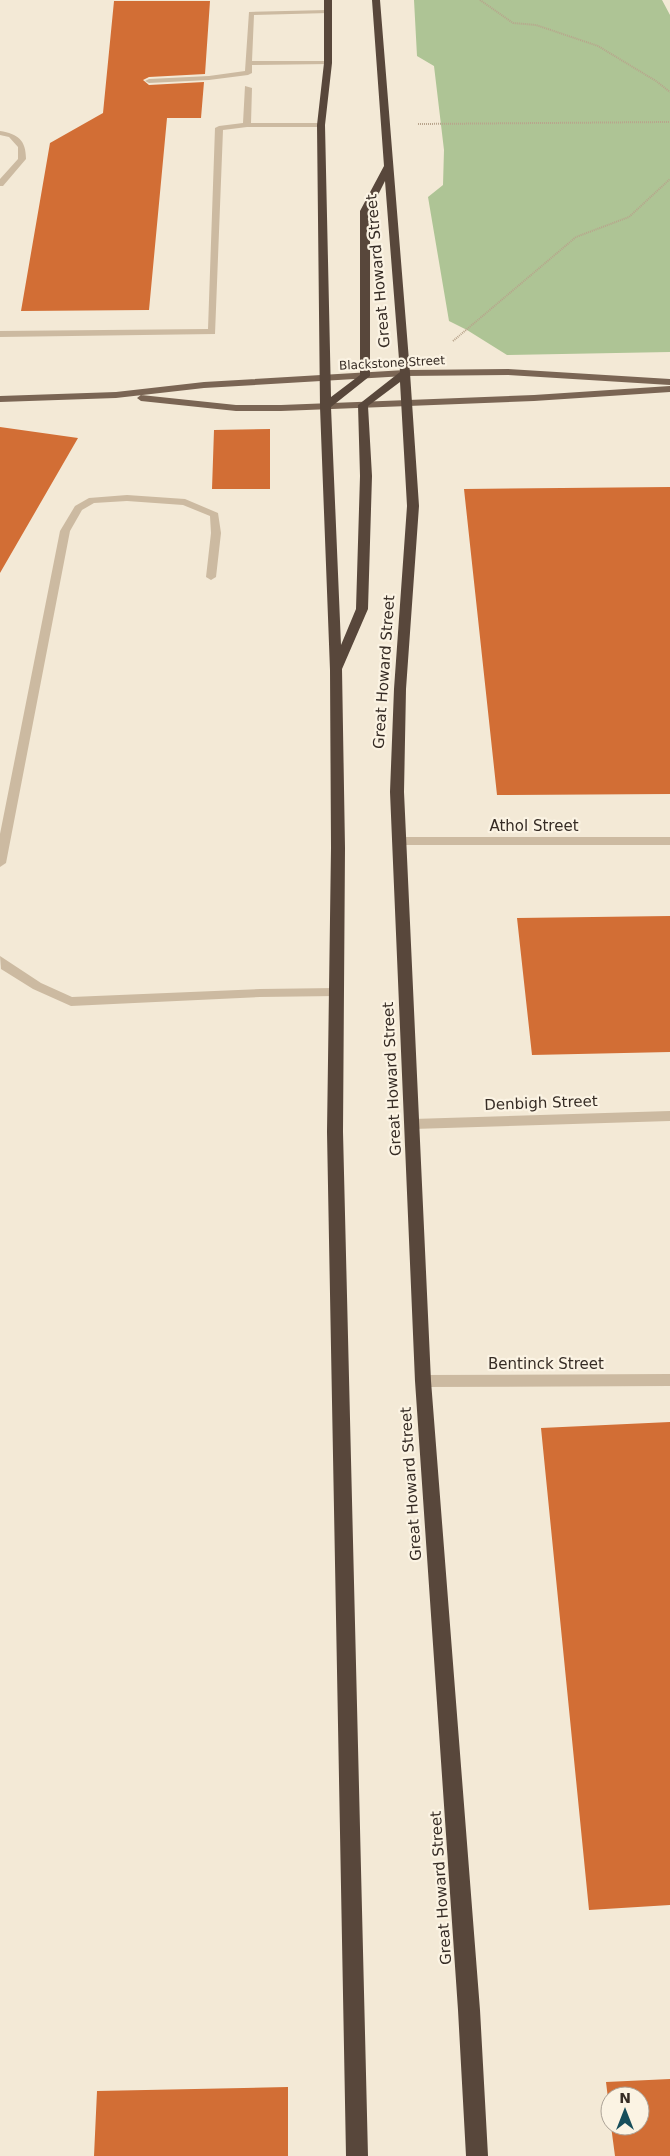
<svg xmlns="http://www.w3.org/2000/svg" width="670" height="2156" viewBox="0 0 670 2156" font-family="'DejaVu Sans',sans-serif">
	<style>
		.green { fill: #aec495 }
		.building { fill: #d26e35 }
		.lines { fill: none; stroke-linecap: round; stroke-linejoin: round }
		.path { stroke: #b8a48c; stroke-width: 2; stroke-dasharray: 1 1; stroke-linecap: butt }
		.minor { fill: #ccbaa1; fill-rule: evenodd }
		.major { fill: #7a6554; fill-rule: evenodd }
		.highway { fill: #58473b; fill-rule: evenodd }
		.labels { text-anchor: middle; stroke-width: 4.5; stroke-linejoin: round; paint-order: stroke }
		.far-street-label { font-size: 12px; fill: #362c25; stroke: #fbf3e3 }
		.street-label { font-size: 15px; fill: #362c25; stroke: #fbf3e3 }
	</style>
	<rect width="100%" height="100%" fill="#f3e9d6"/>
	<path class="green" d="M414 0H662L670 15V352L507 355 467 330 449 321 428 197 443 185 444 150 434 66 417 56Z"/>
	<path class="building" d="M114 1H210L205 74 149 77 143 80 149 85 204 82 201 118H167L149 310 21 311 50 143 103 113Z
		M0 427 78 438 0 573Z
		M270 429V489H212L214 430Z
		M670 487V794L497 795 464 489Z
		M670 916V1052L532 1055 517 918Z
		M670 1422V1905L589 1910 541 1428Z
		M670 2079V2156H615L611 2126H640V2096H610V2115L606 2082Z
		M288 2087V2156H94L97 2091Z"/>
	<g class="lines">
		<path class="path" d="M480 0 513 23 536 25 598 46 656 81 670 92
			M418 124 670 122
			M453 341 576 237 629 217 670 179"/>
		<path class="minor" d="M327 10 329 11V13L254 15 252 61H328L330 62V64L252 65V73L248 75 209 80 149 83 145 81 149 79 209 76 245 71 249 12Z
			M245 86 252 88 251 123H321L325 125 321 127H247L223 130 215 334 0 337V331L208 329 215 128 219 126 243 123Z
			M0 131C18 134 26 140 26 159L3 186H0V179L18 159V147L9 137 0 135Z
			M127 495 185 499 218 513 221 533 216 577 211 580 206 577 211 533 210 516 183 505 127 501 94 503 82 510 70 531 6 863 0 867V834L60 531 75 506 89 498Z
			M398 837H670V845H398L392 841Z
			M0 956 41 983 72 997 260 989 336 988 342 992 336 996 260 997 71 1006 33 989 1 969Z
			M670 1111V1121L413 1129 408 1128 407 1124 408 1120 413 1119Z
			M670 1374V1386L423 1387 418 1385 416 1381 418 1377 423 1375Z"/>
		<path class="major" d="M508 369 670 379V385L508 375 405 376 204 388 116 398 0 402V396L116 392 204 382 405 370Z
			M670 386V392L534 401 281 411H236L141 401 137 398 141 395 236 405H281L534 395Z"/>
		<path class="highway" d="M324 0H332V63L325 125 331 397 360 375V211L384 166 372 0H380L410 373 419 506 406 689 404 792 431 1381 480 2010 488 2156H466L458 2010 415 1381 390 792 394 689 407 506 400 382 368 406 372 476 368 609 342 669 345 848 343 1132 368 2156H346L327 1132 331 848 330 670 320 407 317 125 324 63ZM385 181 400 372 358 405 360 476 356 609 341 645 331 407 370 376V211Z"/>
	</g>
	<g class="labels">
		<g class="far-street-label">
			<text transform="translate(392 363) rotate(-3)" y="4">Blackstone Street</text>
		</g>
		<g class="street-label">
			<text transform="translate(378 271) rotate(-95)" y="5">Great Howard Street</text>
			<text transform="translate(384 672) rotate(-86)" y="5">Great Howard Street</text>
			<text x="534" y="831">Athol Street</text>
			<text transform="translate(392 1079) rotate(-93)" y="5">Great Howard Street</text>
			<text transform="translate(541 1103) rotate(-2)" y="5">Denbigh Street</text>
			<text x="546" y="1369">Bentinck Street</text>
			<text transform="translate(411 1484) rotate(-94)" y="5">Great Howard Street</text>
			<text transform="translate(441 1888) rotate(-94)" y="5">Great Howard Street</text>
		</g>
	</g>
	<g transform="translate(625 2111)"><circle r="24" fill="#fbf3e3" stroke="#aca397"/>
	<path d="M0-4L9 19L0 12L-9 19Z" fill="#174e5b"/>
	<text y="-8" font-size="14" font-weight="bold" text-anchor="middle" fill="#362c25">N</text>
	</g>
</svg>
